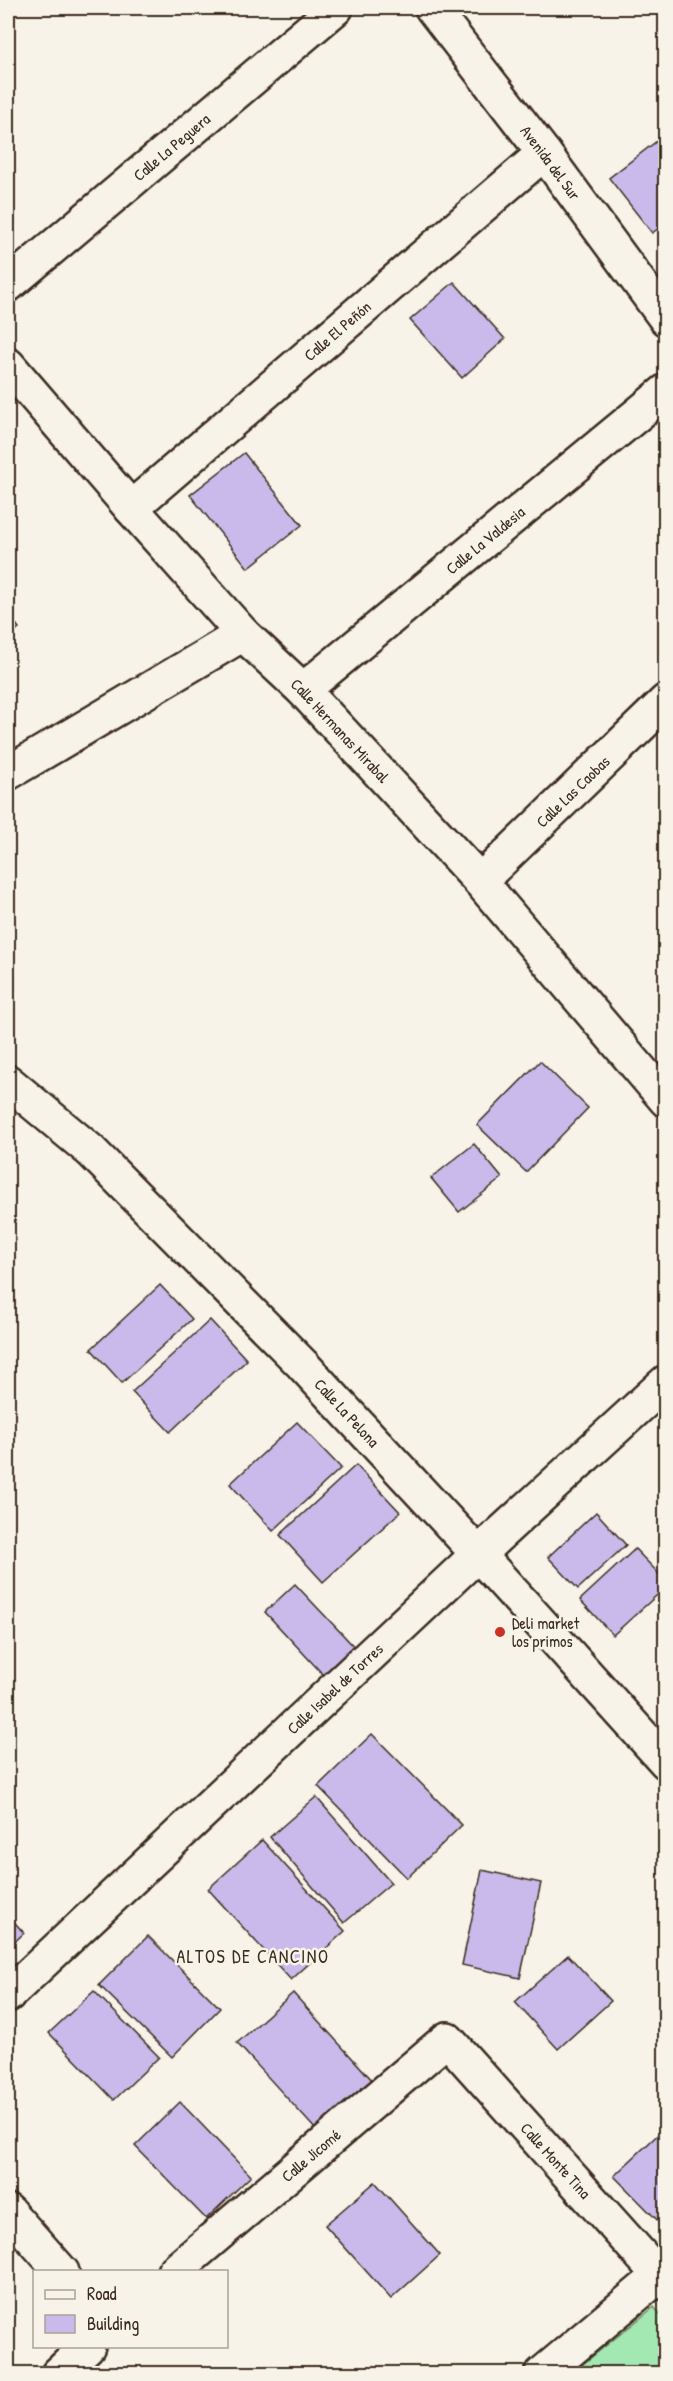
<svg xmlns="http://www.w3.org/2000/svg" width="673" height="2381" viewBox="0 0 673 2381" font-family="'Patrick Hand',sans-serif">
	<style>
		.green { fill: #a3e8b3; stroke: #6f8968; stroke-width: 1.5 }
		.building { fill: #cabaeb; stroke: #3b2a1e; stroke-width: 1.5 }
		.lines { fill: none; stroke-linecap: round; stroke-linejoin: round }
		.minor-casing { stroke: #3b2a1e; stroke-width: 38 }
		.minor { stroke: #f7f3e8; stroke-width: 33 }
		.poi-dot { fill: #c8321e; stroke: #f7f3e8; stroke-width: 2 }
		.labels { text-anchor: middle; stroke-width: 5; stroke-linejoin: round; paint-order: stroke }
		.street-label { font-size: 16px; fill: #3b2a1e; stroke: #f7f3e8 }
		.poi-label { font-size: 16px; fill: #3b2a1e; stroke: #f7f3e8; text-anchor: start }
		.neighbourhood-label { font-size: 18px; letter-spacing: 1.5px; fill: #3b2a1e; stroke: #f7f3e8 }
	</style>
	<rect width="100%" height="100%" fill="#f7f3e8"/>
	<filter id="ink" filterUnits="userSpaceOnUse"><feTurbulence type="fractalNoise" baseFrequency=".0167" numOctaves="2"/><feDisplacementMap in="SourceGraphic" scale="12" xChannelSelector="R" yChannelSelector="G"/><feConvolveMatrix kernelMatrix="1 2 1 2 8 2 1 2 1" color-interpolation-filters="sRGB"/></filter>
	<g filter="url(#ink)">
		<path class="green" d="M654 2307 665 2320V2373H572Z"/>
		<path class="building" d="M666 134V223L652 233 609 178Z
			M454 282 505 339 462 378 410 320Z
			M244 453 302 525 248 568 190 495Z
			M8 614 19 628 8 637Z
			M540 1061 588 1108 526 1172 477 1125Z
			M474 1144 502 1178 459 1212 431 1178Z
			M160 1285 192 1319 122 1383 91 1349Z
			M210 1320 247 1360 170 1432 132 1392Z
			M297 1422 341 1468 273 1531 230 1484Z
			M356 1465 400 1512 323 1582 280 1535Z
			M596 1512 626 1545 578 1589 548 1557Z
			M635 1549 666 1581V1587L613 1635 580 1600Z
			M295 1584 361 1654 330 1682 265 1612Z
			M372 1734 462 1825 407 1878 318 1786Z
			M316 1797 391 1883 344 1923 270 1837Z
			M262 1840 345 1931 291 1980 208 1889Z
			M482 1870 541 1883 520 1978 462 1965Z
			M8 1915 24 1933 8 1948Z
			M148 1936 220 2008 172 2057 99 1985Z
			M568 1955 611 2001 558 2049 515 2002Z
			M94 1991 159 2057 114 2100 49 2033Z
			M293 1993 373 2081 317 2131 237 2043Z
			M180 2102 251 2176 206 2219 135 2146Z
			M666 2127V2229L614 2176Z
			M375 2182 440 2255 391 2299 325 2225Z"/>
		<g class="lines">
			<g class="minor-casing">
				<g id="minor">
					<path id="s1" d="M432 8 544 153 666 319"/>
					<path id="s2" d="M8 285 336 8"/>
					<path id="s3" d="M8 365 131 508 243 634 303 690 480 881 666 1100"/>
					<path id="s4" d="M131 508 544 153"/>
					<path id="s5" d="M303 690 666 391"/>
					<path d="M8 773 243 634"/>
					<path id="s6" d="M480 881 666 701"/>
					<path id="s7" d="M8 1082 91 1151 302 1364 478 1554 666 1762"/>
					<path id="s8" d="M8 1995 478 1554 666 1382"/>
					<path d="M8 2211 62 2272"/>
					<path id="s9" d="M174 2272 447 2039 666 2283"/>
					<path d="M58 2374 88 2346"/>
					<path d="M542 2374 666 2270"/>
				</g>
			</g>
			<use href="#minor" class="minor"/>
		</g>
	</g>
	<circle class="poi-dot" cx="500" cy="1632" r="6"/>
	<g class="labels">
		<g class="street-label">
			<text dy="6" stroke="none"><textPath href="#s2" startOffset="214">Calle La Peguera</textPath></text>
			<text dy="6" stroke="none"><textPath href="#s1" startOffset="195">Avenida del Sur</textPath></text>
			<text dy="6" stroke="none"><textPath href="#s4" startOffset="272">Calle El Peñón</textPath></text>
			<text dy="6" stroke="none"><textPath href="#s5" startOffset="236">Calle La Valdesia</textPath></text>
			<text dy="6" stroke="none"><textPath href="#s3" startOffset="494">Calle Hermanas Mirabal</textPath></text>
			<text dy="6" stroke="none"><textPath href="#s6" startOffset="129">Calle Las Caobas</textPath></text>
			<text dy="6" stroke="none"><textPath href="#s7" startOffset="474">Calle La Pelona</textPath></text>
			<text dy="6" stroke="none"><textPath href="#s8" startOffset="448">Calle Isabel de Torres</textPath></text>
			<text dy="6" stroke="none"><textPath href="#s9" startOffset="180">Calle Jicomé</textPath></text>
			<text dy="6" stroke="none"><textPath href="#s9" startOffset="522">Calle Monte Tina</textPath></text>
		</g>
		<g class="poi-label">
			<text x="512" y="1629">Deli market<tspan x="512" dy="18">los primos</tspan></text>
		</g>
		<g class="neighbourhood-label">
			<text x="253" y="1963">ALTOS DE CANCINO</text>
		</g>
	</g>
	<rect width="673" height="2381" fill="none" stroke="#f7f3e8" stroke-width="30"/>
	<rect x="15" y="15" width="643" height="2351" fill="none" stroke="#3b2a1e" stroke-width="2" filter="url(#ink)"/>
	<rect x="33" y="2270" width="195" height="78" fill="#f7f3e8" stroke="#aca397" stroke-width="1.5"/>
	<rect x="45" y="2290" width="30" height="9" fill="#f7f3e8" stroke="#aca397" stroke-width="1.5"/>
	<text x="87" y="2300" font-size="18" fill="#3b2a1e">Road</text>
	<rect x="45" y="2315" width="30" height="18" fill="#cabaeb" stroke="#aca397" stroke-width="1.5"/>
	<text x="87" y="2330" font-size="18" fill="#3b2a1e">Building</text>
</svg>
